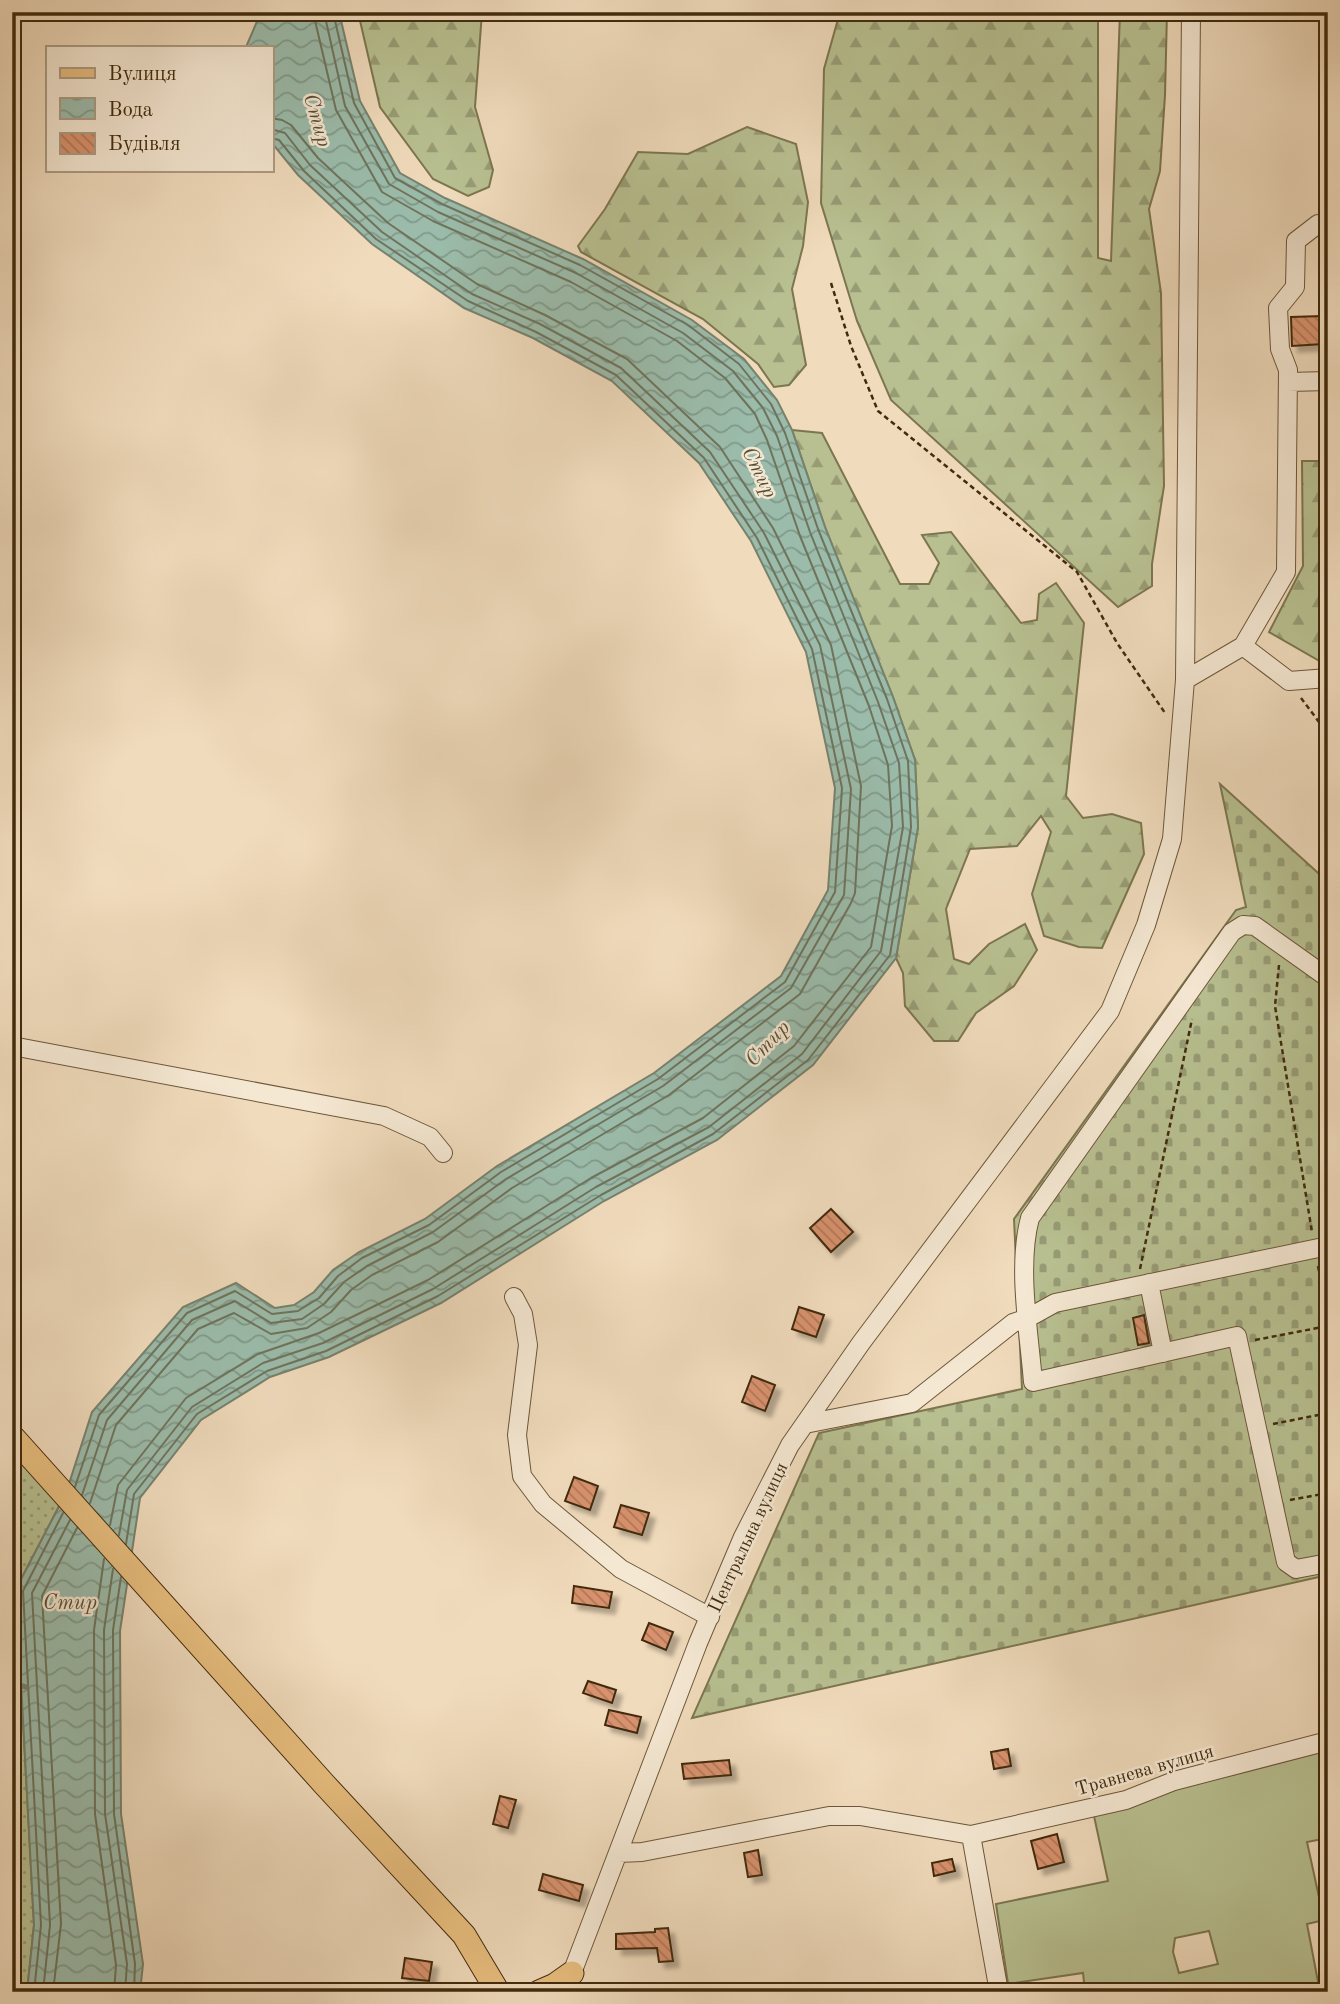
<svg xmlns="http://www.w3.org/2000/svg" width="1340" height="2004" viewBox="0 0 1340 2004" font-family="'Old Standard TT',serif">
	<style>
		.grass { fill: url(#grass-dots); stroke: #7c764f; stroke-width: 2 }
		.forest { fill: url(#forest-firs); stroke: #7c764f; stroke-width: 2 }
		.cemetery { fill: url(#cemetery-stones); stroke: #7c764f; stroke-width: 2 }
		.garden { fill: #b8c091; stroke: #7c764f; stroke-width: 2; fill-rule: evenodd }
		.water { fill: url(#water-waves); stroke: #77826c; stroke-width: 2 }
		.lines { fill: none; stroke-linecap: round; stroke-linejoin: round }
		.shore { stroke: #6e745c; stroke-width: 2 }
		.stream { stroke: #77826c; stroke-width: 5 }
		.building { fill: url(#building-back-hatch); stroke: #412b0d; stroke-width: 2; filter: url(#shadow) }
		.minor-casing { stroke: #6d5739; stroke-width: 20 }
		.major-casing { stroke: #412b0d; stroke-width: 25 }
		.path { stroke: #412b0d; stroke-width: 2.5; stroke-dasharray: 5 3.5; stroke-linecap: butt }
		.minor { stroke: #f5e8d3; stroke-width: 18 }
		.major { stroke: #e8be7e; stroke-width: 23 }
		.labels { text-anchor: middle; stroke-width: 5; stroke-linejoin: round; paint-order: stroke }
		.street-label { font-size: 19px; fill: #412b0d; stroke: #f5e8d3 }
		.water-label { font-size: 21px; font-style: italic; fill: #584f34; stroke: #f5e8d3 }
	</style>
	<defs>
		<pattern id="grass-dots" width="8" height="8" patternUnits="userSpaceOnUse" patternTransform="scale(1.75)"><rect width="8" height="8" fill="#b8c091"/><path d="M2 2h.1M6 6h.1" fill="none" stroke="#979c75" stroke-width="1.8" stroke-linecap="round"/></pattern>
		<pattern id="forest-firs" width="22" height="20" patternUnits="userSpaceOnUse" patternTransform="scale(1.75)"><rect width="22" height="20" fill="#b8c091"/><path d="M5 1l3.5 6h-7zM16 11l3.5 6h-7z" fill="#979c75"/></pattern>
		<pattern id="cemetery-stones" width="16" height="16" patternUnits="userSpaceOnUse" patternTransform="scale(1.75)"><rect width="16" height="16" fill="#b8c091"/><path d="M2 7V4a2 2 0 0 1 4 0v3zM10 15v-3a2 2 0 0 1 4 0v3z" fill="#979c75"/></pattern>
		<pattern id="water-waves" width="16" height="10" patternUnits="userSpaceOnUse" patternTransform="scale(1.75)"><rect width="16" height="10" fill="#9bbcab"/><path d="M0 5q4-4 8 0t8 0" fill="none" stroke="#80998a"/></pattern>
		<pattern id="building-back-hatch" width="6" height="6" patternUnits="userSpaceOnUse" patternTransform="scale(1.75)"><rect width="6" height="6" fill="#d8926d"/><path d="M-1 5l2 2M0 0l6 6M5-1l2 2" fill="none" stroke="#b17758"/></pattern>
		<filter id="shadow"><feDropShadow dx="6" dy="6" stdDeviation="2" flood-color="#0004"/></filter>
	</defs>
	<rect width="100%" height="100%" fill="#f0dbbc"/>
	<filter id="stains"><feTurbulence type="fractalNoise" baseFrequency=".00286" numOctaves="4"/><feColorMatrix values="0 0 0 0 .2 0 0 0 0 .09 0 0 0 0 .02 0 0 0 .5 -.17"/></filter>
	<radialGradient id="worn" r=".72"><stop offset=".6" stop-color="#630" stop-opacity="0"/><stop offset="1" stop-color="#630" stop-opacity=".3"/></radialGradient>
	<path class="grass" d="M12 1436 66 1493 16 1589 34 1925 27 1992H12Z"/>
	<path class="forest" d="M358 12H482L475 107 493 170 489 187 468 196 433 179 380 107Z
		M840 12H1098V258L1111 261 1120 12H1167L1165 95 1160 171 1149 209 1161 293 1164 486 1152 564V586L1118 607 891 400 857 321 821 203 824 69Z
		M747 127 796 144 808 202 803 246 792 289 806 365 789 385 774 387 758 364 703 319 581 252 578 246 605 209 638 152 688 154Z
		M792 430 822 433 900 584H929L939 563 922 535 951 532 1021 623 1037 620 1039 594 1056 583 1084 623 1066 796 1083 818 1112 814 1141 823 1144 854 1102 948 1079 947 1044 936 1032 894 1051 832 1041 816 1017 846 970 849 946 909 954 959 969 964 989 944 1025 924 1037 950 1014 986 976 1013 958 1041H934L905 1006 903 973 896 958 918 827 915 760 893 697 825 527Z
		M1302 461H1328V663H1323L1269 632 1303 566Z"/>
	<path class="cemetery" d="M1220 784 1328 882V1575L692 1718 819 1433 1022 1389 1014 1219 1236 910 1246 907Z"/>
	<path class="garden" d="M1328 1748V1838L1307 1842 1324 1920 1307 1924 1319 1987 1328 1985V1992H1085L1083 1973 1008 1984 996 1904 1108 1881 1094 1816 1164 1792ZM1209 1931 1218 1964 1179 1973 1173 1952 1175 1938Z"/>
	<path class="water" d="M261 12H339L360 101 400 173 445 198 583 259 692 320 744 359 777 400 792 430 825 527 893 697 915 760 918 827 896 958 813 1065 717 1140 604 1201 441 1303 329 1357 270 1377 201 1420 140 1498 120 1631 121 1814 143 1964 140 1992H27L34 1925 16 1589 66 1493 92 1412 183 1307 236 1283 275 1308 294 1305 314 1292 333 1270 359 1252 425 1219 497 1166 654 1073 781 976 828 890 835 788 806 652 751 541 699 463 612 381 533 338 464 308 372 244 298 175 271 142V47H246Z"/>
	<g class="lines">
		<path class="shore" d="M75 1487 99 1415 187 1313 235 1291 272 1314 298 1311 319 1298 338 1276 362 1258 429 1225 501 1172 658 1079 785 982 835 892 842 788 812 649 757 538 704 458 616 375 536 332 468 301 376 239 304 171 279 140 271 138
			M82 1495 107 1420 192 1320 235 1301 271 1323 302 1319 324 1304 344 1282 367 1266 433 1232 506 1179 663 1086 791 988 844 895 851 789 820 645 764 533 710 452 621 368 540 324 472 294 382 232 310 165 285 133 271 129
			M90 1503 116 1425 198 1329 234 1313 271 1334 307 1328 331 1312 351 1290 372 1275 438 1242 512 1188 669 1095 800 994 851 903 855 893 861 786 831 645 773 528 720 447 627 359 545 315 477 284 388 223 318 158 291 125 282 120 271 118
			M110 1525 118 1485 186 1398 258 1354 319 1333 428 1280 591 1178 703 1118 794 1046 871 947 892 826 888 765 869 706 800 536 767 440 755 414 725 378 677 341 571 282 433 221 382 192 336 110 313 12
			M119 1535 127 1490 192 1407 263 1363 323 1343 433 1289 596 1187 709 1127 802 1054 881 951 903 827 899 763 878 702 810 532 777 436 763 408 733 371 683 333 576 273 438 212 389 184 345 106 324 12
			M126 1544 134 1494 197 1414 267 1371 326 1351 438 1296 601 1195 713 1134 808 1060 890 955 911 827 908 761 887 699 818 529 785 433 771 404 739 364 688 325 580 265 442 204 395 178 354 103 333 12
			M104 1559 94 1630 95 1814 116 1965 114 1992
			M113 1569 104 1630 105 1814 127 1964 125 1992
			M121 1577 113 1630 114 1814 135 1964 134 1992
			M34 1992 41 1925 23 1591 63 1513
			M43 1992 50 1925 32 1593 70 1520
			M53 1992 61 1924 42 1596 77 1528"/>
		<path class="stream" d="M12 1683 26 1687"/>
	</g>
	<path class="building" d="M1322 316 1323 344 1292 346 1291 317Z
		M831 1209 853 1232 831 1252 810 1228Z
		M799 1307 824 1315 816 1337 792 1329Z
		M1144 1315 1149 1343 1138 1345 1133 1318Z
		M752 1376 775 1385 765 1411 742 1402Z
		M574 1477 598 1486 590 1510 565 1501Z
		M621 1505 649 1513 642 1535 614 1527Z
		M574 1586 612 1592 609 1608 572 1603Z
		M649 1623 673 1632 666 1650 642 1640Z
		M588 1681 616 1690 612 1703 583 1693Z
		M609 1710 641 1717 637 1733 605 1725Z
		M1008 1749 1011 1766 994 1769 991 1752Z
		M729 1760 731 1775 684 1779 682 1764Z
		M500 1796 516 1800 508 1828 493 1824Z
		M1057 1834 1064 1862 1038 1869 1031 1841Z
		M758 1850 762 1875 748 1877 744 1853Z
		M952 1859 955 1871 934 1876 932 1863Z
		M543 1874 583 1885 579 1901 539 1890Z
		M668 1928 673 1961 659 1962 657 1948 616 1949V1934L655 1932V1929Z
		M405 1958 432 1962 429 1981 402 1978Z"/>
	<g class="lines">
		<g class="minor-casing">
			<path id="minor" d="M1288 382 1328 381
				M1243 646 1289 681 1328 678
				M1185 680 1243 646 1286 572 1288 370 1280 349 1278 308 1295 287 1296 241 1318 224H1328
				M1328 978 1255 926 1243 925 1232 932 1030 1218C1017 1266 1029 1332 1033 1382L1237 1336 1286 1562 1296 1569 1328 1563
				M12 1046 384 1116 430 1137 443 1153
				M1149 1283 1163 1353
				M514 1297 523 1314 528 1345 517 1435 522 1476 543 1504 621 1569 710 1617
				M805 1424 912 1403 1013 1323 1028 1318 1055 1303 1328 1246
				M971 1835 999 1992
				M618 1853 642 1852 829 1816H860L971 1835 1126 1800 1174 1781 1328 1741
				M572 1973 698 1643 743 1537 790 1445 861 1343 1110 1011 1146 925 1172 839 1185 680 1191 12"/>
		</g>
		<g class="major-casing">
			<path id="major" d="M12 1436 325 1785 464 1935 498 1992
				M539 1992 555 1985 572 1973"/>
		</g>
		<path class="path" d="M831 283 851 346 878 411 1077 572 1117 643 1165 713
			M1301 698 1328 734
			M1279 965 1275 1006 1312 1232
			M1318 1266 1328 1318
			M1140 1269 1192 1019
			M1255 1340 1328 1326
			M1273 1424 1328 1413
			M1290 1500 1328 1493
			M215 1992 224 1985 274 1984 313 1992"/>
		<use href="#minor" class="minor"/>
		<use href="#major" class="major"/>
	</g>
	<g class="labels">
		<g class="street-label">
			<text transform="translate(747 1537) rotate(-65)" y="7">Центральна вулиця</text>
			<text transform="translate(1144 1769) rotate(-16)" y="7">Травнева вулиця</text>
		</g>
		<g class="water-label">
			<text transform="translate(318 120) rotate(74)" y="7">Стир</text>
			<text transform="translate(760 472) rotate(64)" y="7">Стир</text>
			<text transform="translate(767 1043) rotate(-46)" y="7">Стир</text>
			<text x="70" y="1609">Стир</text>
		</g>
	</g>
	<rect width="1340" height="2004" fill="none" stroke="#f0dbbc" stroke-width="42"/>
	<rect x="14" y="14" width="1312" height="1976" fill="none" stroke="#412b0d" stroke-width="3.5"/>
	<rect x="21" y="21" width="1298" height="1962" fill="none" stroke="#412b0d" stroke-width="2"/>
	<rect x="46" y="46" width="228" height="126" fill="#f5e8d3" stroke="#ad9c84" stroke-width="2"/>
	<rect x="60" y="68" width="35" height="10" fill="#e8be7e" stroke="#ad9c84" stroke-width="2"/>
	<text x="108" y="80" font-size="21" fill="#412b0d">Вулиця</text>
	<rect x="60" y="98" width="35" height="21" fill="url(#water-waves)" stroke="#ad9c84" stroke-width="2"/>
	<text x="108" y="116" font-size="21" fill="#412b0d">Вода</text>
	<rect x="60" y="133" width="35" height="21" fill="url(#building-back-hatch)" stroke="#ad9c84" stroke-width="2"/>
	<text x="108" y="150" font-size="21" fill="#412b0d">Будівля</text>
	<rect width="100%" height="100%" filter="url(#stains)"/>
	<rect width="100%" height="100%" fill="url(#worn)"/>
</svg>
